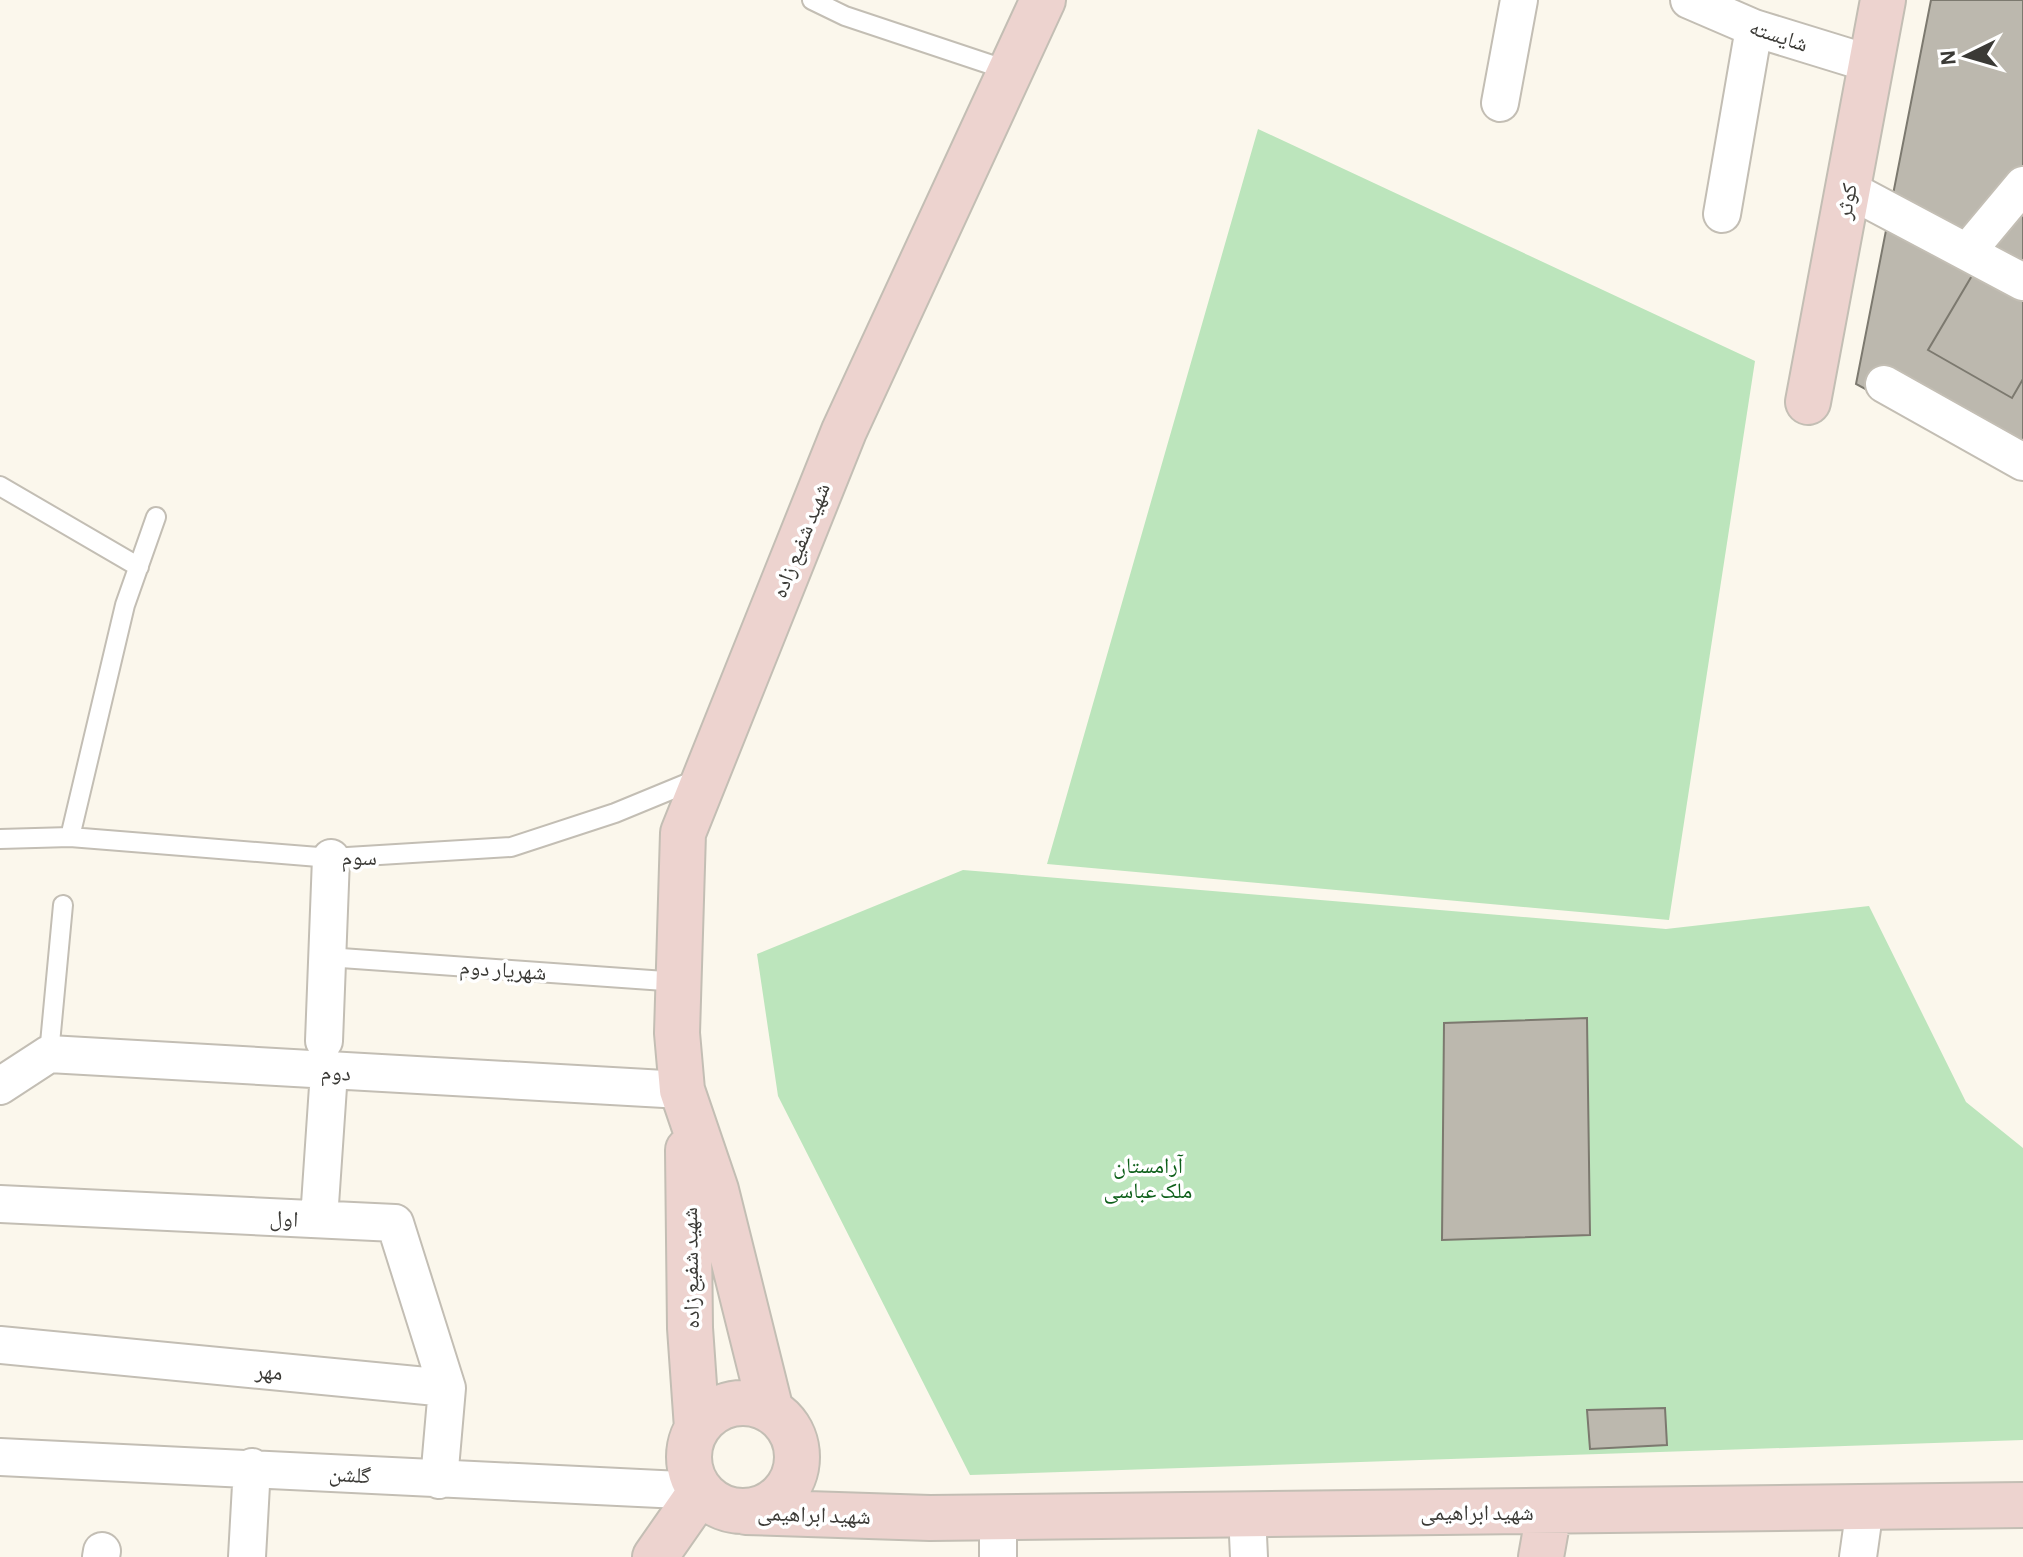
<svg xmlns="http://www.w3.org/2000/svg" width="2023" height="1557" viewBox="0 0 2023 1557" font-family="'Alegreya Sans','Noto Naskh Arabic',sans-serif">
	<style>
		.green { fill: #bce5bc }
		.building { fill: #bcb8ae; stroke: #7c796f; stroke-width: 2 }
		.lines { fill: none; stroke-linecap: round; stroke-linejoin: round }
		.lane-casing { stroke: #c3beb4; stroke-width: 22 }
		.street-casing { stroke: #c3beb4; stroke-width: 40 }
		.secondary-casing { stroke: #c3beb4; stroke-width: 48 }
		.lane { stroke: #fff; stroke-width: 18 }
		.street { stroke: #fff; stroke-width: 36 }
		.secondary { stroke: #edd3cf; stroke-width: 44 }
		.labels { text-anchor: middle; stroke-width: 7; stroke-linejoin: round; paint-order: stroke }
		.street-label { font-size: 22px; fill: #3b3a36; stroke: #fff }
		.park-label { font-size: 22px; fill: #0d5f19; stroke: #fff }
	</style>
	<rect width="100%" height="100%" fill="#fbf7ec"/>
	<path class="green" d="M1258 129 1755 361 1669 920 1047 864Z
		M963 870 1666 929 1869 906 1966 1102 2023 1148V1440L970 1475 778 1096 757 954Z"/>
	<path class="building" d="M1931 0H2023V474L1856 384Z
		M1986 252 2023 273V379L2012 398 1928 350Z
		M1587 1018 1590 1235 1442 1240 1444 1023Z
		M1665 1408 1667 1445 1590 1449 1587 1410Z"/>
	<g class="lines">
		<g class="lane-casing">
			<path id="lane" d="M812 0 845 16 1010 71
				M0 486 139 567
				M70 837 125 605 156 517
				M0 839 70 837 331 858 511 847 615 813 700 778
				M327 957 679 982
				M49 1054 63 905"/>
		</g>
		<g class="street-casing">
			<path id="street" d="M1689 0 1754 28 1871 64
				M1500 103 1519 0
				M1848 189 2023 282
				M1722 214 1754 28
				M1967 252 2023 185
				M1884 384 2023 462
				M324 1041 331 858
				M0 1086 49 1054 682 1090
				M0 1204 395 1223 447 1388
				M319 1219 329 1072
				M0 1345 447 1388 439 1480
				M0 1457 701 1491
				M1247 1514 1249 1557
				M101 1557 102 1551
				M247 1557 252 1467
				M998 1557V1516
				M1858 1557 1865 1507"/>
		</g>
		<g class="secondary-casing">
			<path id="secondary" d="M1808 402 1883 0
				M688 1150 690 1328 697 1428
				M689 1457a54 54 0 1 1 108 0a54 54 0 1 1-108 0Z
				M771 1411 716 1190 682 1090 677 1033 683 833 844 431 1043 0
				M746 1512 930 1518 2023 1505
				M655 1557 701 1491
				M1541 1557 1549 1512"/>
		</g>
		<use href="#lane" class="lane"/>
		<use href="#street" class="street"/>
		<use href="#secondary" class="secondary"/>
	</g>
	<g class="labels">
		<g class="street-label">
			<text transform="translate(1779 35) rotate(18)" y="8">شایسته</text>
			<text transform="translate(1846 201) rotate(-79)" y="8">کوثر</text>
			<text transform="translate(800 540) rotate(-68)" y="8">شهید شفیع زاده</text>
			<text transform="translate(359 857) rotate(-1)" y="8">سوم</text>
			<text transform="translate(503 969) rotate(4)" y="8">شهریار دوم</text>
			<text transform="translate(336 1072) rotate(3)" y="8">دوم</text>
			<text transform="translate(284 1218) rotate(3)" y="8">اول</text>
			<text transform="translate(690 1268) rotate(-91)" y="8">شهید شفیع زاده</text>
			<text transform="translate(269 1371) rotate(5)" y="8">مهر</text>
			<text transform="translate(350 1474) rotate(4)" y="8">گلشن</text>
			<text x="1477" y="1520">شهید ابراهیمی</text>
			<text transform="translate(814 1514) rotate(2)" y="8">شهید ابراهیمی</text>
		</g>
		<g class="park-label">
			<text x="1148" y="1173">آرامستان<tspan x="1148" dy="25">ملک عباسی</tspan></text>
		</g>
	</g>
	<g transform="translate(1967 56) rotate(265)" stroke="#ffffff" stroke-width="6" paint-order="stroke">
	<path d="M0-6L14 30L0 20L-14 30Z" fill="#3b3a36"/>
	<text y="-12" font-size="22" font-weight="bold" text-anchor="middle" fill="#3b3a36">N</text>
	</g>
</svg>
